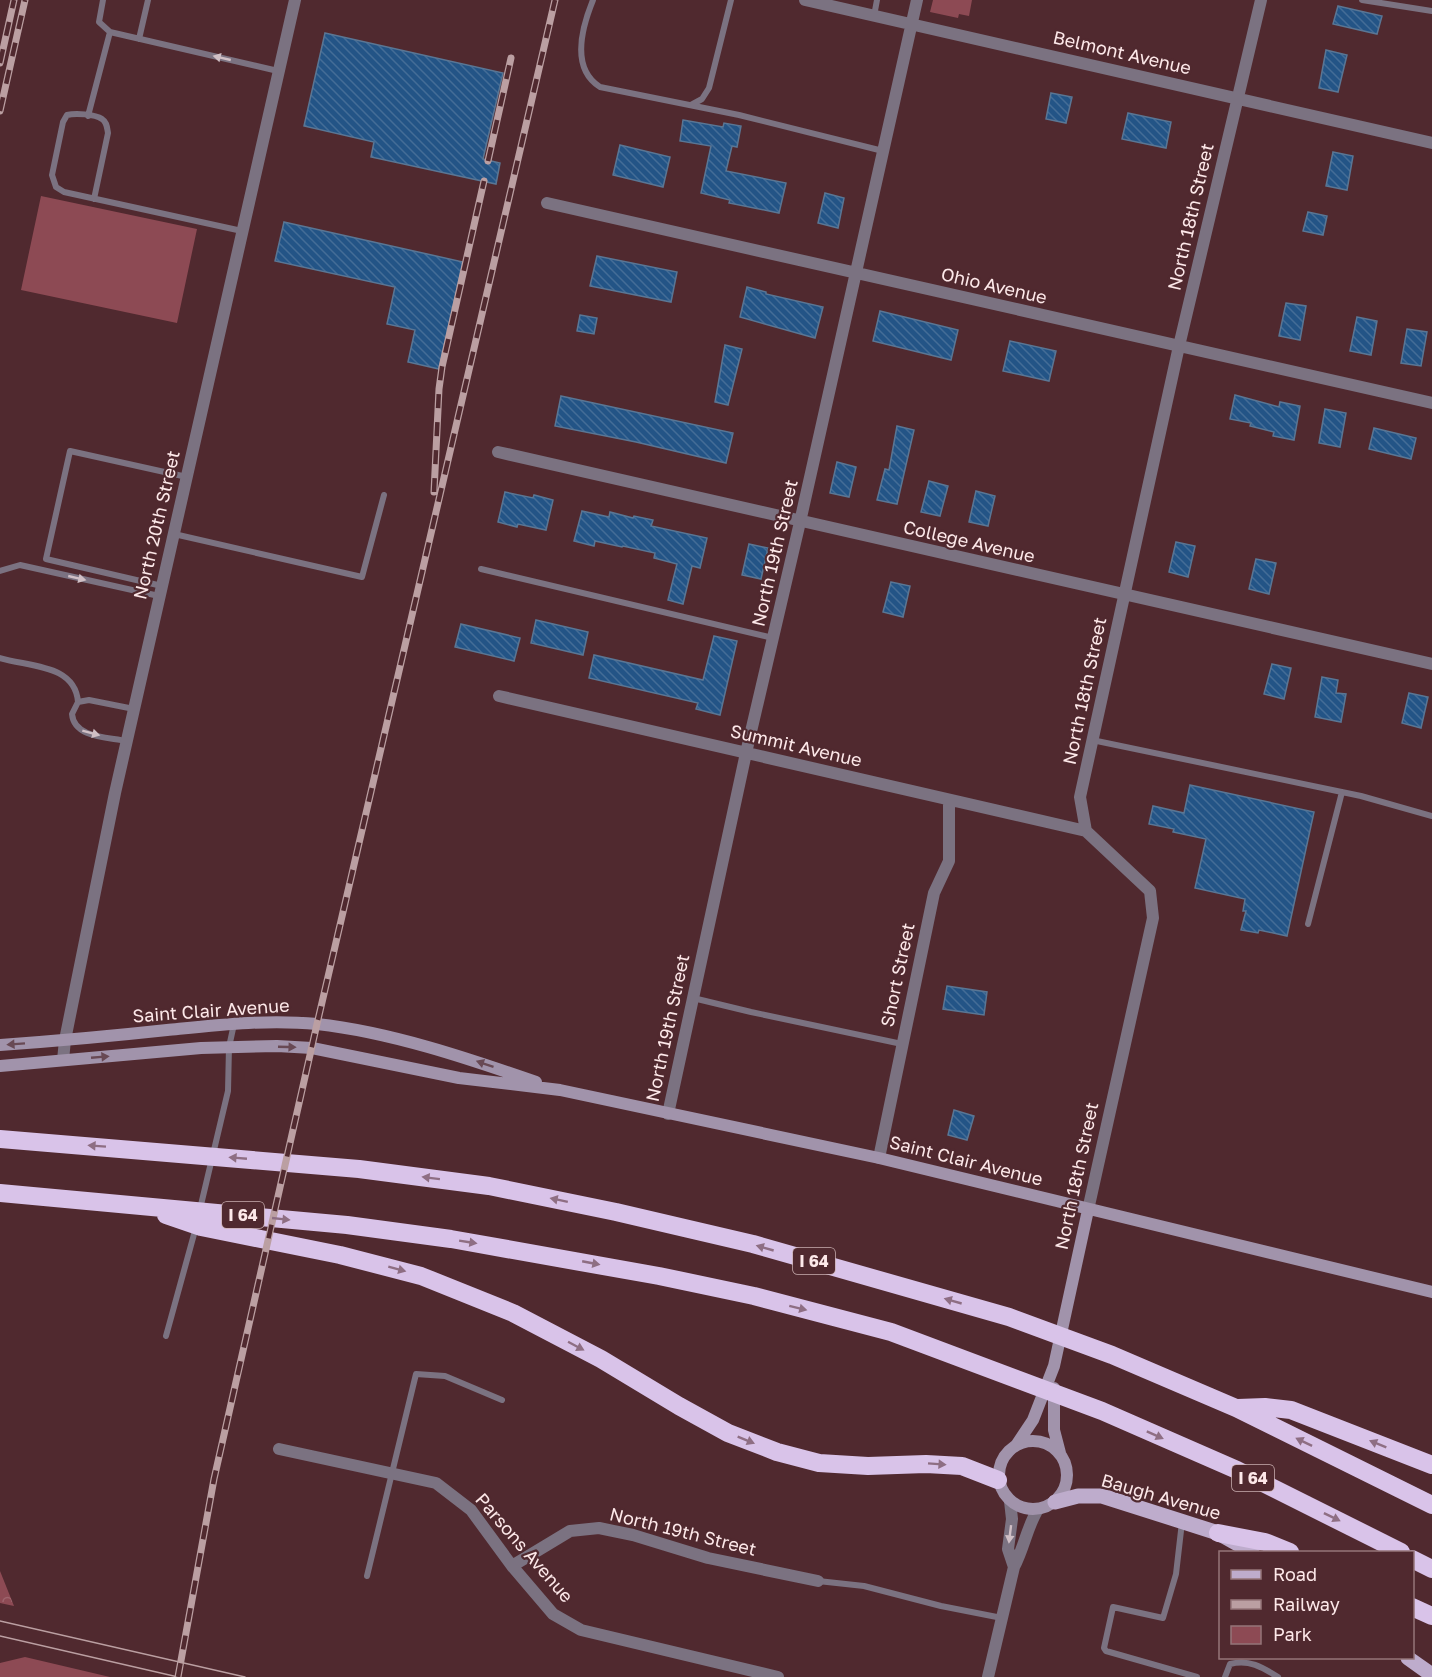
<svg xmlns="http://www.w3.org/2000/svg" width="1432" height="1677" viewBox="0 0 1432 1677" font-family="'Golos Text',sans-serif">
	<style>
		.green { fill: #8d4a54 }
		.forest { fill: url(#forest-crowns) }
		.building { fill: url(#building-back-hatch); stroke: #5a7694; stroke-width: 1.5 }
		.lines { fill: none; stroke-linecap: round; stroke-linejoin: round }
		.lane { stroke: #7b7281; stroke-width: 6 }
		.street { stroke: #7b7281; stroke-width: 12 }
		.secondary { stroke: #a193ab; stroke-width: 12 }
		.primary { stroke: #beaccc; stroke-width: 15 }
		.highway { stroke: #d9c3e9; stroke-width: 18 }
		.tram { stroke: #bb9fa2; stroke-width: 1.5 }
		.rail-casing { stroke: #bb9fa2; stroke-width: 7 }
		.rail { stroke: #50292f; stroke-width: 4.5; stroke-dasharray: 14; stroke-linecap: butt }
		.oneway { fill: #d0bfc5 }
		.oneway2 { fill: #684954 }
		.oneway3 { fill: #8e6e83 }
		.labels { text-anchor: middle; stroke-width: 4.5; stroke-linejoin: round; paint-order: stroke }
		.shield { fill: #50292f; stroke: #c9afb1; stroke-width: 1.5 }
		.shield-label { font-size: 16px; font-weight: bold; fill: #fde8e9 }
		.street-label { font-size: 18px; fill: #fde8e9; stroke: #50292f }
	</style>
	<defs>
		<pattern id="forest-crowns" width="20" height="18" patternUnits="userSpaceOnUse" patternTransform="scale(1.5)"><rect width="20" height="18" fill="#8d4a54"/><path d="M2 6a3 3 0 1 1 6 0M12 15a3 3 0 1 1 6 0" fill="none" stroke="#9e646d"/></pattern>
		<pattern id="building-back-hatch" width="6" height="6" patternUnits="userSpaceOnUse" patternTransform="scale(1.5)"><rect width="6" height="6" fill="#235486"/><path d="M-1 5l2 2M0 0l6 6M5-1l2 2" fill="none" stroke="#446d97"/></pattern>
	</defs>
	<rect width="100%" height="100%" fill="#50292f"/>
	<path class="green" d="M933 0H972L969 16 959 14 958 18 930 12Z
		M41 196 197 229 177 323 21 290Z
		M25 1657 110 1677H0V1663Z"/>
	<path class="forest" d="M0 1571 14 1606 0 1603Z"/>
	<path class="building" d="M1338 6 1382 16 1377 34 1333 24Z
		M325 33 503 73 483 159 500 163 496 184 371 157 374 142 304 126Z
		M1326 50 1347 55 1338 92 1319 88Z
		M1051 93 1072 97 1066 123 1046 119Z
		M1128 113 1171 122 1166 148 1122 139Z
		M683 120 723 127 724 123 741 126 737 147 732 146 726 171 786 183 779 213 729 203 730 200 701 193 711 146 680 141Z
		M620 145 670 157 663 187 613 175Z
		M1333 152 1353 156 1347 190 1326 186Z
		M825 193 844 198 838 228 818 223Z
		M1308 212 1327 216 1323 235 1303 231Z
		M284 222 463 262 439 369 408 362 415 330 387 324 395 287 275 261Z
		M597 256 677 272 671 302 590 286Z
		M747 287 766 292V294L823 307 815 338 740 317Z
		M1286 303 1306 306 1300 340 1279 336Z
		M880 311 958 330 951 360 873 341Z
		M580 315 597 318 594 334 577 331Z
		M1357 317 1377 321 1371 355 1350 351Z
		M1407 329 1427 332 1421 366 1401 363Z
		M1010 341 1056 351 1049 381 1003 371Z
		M725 345 742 349 728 405 715 402Z
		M1235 395 1279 407 1280 402 1300 406 1294 440 1273 436 1274 432 1250 426 1251 423 1230 419Z
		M561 396 733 433 726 463 636 442 555 426Z
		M1325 409 1346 413 1340 447 1319 443Z
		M897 426 914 430 897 504 877 500 885 469 889 470Z
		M1374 428 1416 438 1411 459 1369 449Z
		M837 462 856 467 849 497 830 493Z
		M929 481 948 486 940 516 921 512Z
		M976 491 995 496 988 526 969 522Z
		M505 492 533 498 534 495 553 500 546 530 518 524 517 527 498 522Z
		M582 511 609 517 610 512 633 518 634 516 653 520 651 526 707 538 700 568 692 566 683 604 668 600 677 564 654 558 655 553 623 546 622 547 595 541 594 546 574 541Z
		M1176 542 1195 546 1188 577 1169 572Z
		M749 544 768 548 761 579 742 575Z
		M1256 559 1276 563 1269 594 1249 589Z
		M891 582 910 586 903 617 883 612Z
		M536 620 588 632 583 655 531 643Z
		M461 624 520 638 514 661 455 647Z
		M714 636 737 641 720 715 696 709 698 703 589 678 594 655 703 680Z
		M1272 664 1291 668 1284 699 1264 694Z
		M1322 677 1338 680 1336 693 1346 694 1341 722 1315 717Z
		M1409 693 1428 697 1421 728 1402 723Z
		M1190 785 1314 812 1287 936 1259 930 1258 933 1241 930 1246 911H1243L1245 899 1195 888 1206 839 1173 832 1174 829 1149 824 1153 806 1184 813Z
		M947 986 987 992 984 1015 943 1009Z
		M954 1110 974 1116 967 1140 948 1135Z"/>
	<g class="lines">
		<path class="lane" d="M103 0 99 22 110 32 278 71
			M593 0C582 27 570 68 600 87L739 115 883 151
			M1362 0 1432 11
			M874 16 877 0
			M139 39 148 0
			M691 105 702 99 709 88 731 0
			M88 116 110 32
			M94 199 108 133C107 128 107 122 102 119 95 114 75 113 67 115L63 122 52 175 56 187 64 192 242 231
			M174 534 362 577 384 495
			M481 569 773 638
			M0 571 20 565 159 596
			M162 586 46 559 70 451 187 477
			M0 658C29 667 75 664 78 702
			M1092 740 1361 796 1432 816
			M126 741C108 737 74 738 72 714L78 702 89 700 134 709
			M1308 924 1342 792
			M693 998 751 1012 902 1044
			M200 1209 228 1091 229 1047 234 1024
			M166 1336 196 1227
			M1182 1522 1176 1574 1163 1618 1113 1607 1104 1648 1106 1651 1197 1677
			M367 1576 416 1374 445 1376 502 1400
			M818 1581 864 1586 941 1606 1002 1618
			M1225 1677 1230 1664C1249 1659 1262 1667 1278 1677"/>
		<path class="street" d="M805 0 1432 143
			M547 203 1432 403
			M498 452 1432 664
			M499 696 1086 831
			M63 1060 65 1040 115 793 295 0
			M668 1114 746 753 800 522 917 0
			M879 1158 934 893 949 861V801
			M1088 1210 1153 918 1150 891 1086 831 1080 797 1179 346 1261 0
			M279 1449 436 1483 471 1510 512 1566 553 1614 581 1630 778 1677
			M1010 1501 1012 1519 1008 1549 1014 1567
			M512 1566 570 1531 599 1528 633 1535 708 1558 818 1581
			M988 1677 1014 1567C1024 1548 1027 1527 1038 1509"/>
		<path class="secondary" d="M0 1045C56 1041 112 1036 167 1030 217 1025 267 1019 317 1024 390 1032 467 1058 536 1082
			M0 1066 201 1048 277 1046 312 1048 459 1078 560 1090 879 1158 1432 1292
			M1054 1388V1430L1060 1453
			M999 1475a34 34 0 1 1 68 0a34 34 0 1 1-68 0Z
			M1017 1444 1033 1420 1054 1366 1088 1210"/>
		<path class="primary" d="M1055 1502 1078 1496H1102L1218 1533 1252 1552
			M1408 1658 1432 1675"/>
		<path class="highway" d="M0 1139 359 1169 489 1186 616 1212 753 1244 1009 1317 1112 1355 1236 1408 1432 1505
			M0 1193 347 1225 451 1239 659 1276 754 1296 891 1332 1102 1411 1237 1470 1401 1552
			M166 1215 201 1227 340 1255 421 1276 513 1313 601 1359 679 1406 728 1433 777 1452 819 1463 868 1466 926 1464 962 1466 998 1480
			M1238 1408 1265 1407 1291 1410 1432 1465
			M1218 1533 1265 1542 1290 1552
			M1412 1559 1432 1569
			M1412 1607 1432 1616"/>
		<path class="tram" d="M0 1621 245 1677
			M0 1636 178 1677"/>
		<g class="rail-casing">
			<path id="rail" d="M0 63 14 0
				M0 111 25 0
				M488 161 511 58
				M434 492 439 389 442 367 484 181
				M178 1677 214 1479 317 1024 555 0"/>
		</g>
		<use href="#rail" class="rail"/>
	</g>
	<defs><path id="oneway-solid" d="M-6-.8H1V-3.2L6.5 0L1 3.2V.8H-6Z" transform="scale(1.5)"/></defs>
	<g class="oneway">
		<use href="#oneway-solid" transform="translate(222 58) rotate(-167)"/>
		<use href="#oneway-solid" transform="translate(77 578) rotate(13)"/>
		<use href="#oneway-solid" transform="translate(91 733) rotate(15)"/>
		<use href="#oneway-solid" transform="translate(1010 1534) rotate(97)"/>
	</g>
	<g class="oneway2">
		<use href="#oneway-solid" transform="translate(16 1044) rotate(176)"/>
		<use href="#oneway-solid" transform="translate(287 1047) rotate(2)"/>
		<use href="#oneway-solid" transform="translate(100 1057) rotate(-5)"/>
		<use href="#oneway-solid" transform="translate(485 1064) rotate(-161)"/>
	</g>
	<g class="oneway3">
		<use href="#oneway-solid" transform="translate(97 1146) rotate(-176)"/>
		<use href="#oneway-solid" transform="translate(238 1158) rotate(-175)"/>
		<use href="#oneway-solid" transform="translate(431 1178) rotate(-173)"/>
		<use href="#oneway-solid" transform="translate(559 1200) rotate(-168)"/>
		<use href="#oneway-solid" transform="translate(281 1219) rotate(6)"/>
		<use href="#oneway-solid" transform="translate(468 1242) rotate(9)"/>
		<use href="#oneway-solid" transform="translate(765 1248) rotate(-164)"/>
		<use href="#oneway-solid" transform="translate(591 1263) rotate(11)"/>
		<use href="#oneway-solid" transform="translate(397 1269) rotate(15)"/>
		<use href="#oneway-solid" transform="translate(953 1301) rotate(-164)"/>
		<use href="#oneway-solid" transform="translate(798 1308) rotate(14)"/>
		<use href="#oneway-solid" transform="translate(576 1346) rotate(28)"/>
		<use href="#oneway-solid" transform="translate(1155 1435) rotate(24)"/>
		<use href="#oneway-solid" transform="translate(746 1440) rotate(22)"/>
		<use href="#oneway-solid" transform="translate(1304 1442) rotate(-154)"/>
		<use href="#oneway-solid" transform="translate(1378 1444) rotate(-158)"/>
		<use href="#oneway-solid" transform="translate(937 1464) rotate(4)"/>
		<use href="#oneway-solid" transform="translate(1332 1517) rotate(26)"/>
	</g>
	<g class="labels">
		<g class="shield">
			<rect x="222" y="1202" width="42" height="26" rx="4.5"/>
			<rect x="793" y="1248" width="42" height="26" rx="4.5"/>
			<rect x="1232" y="1465" width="42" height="26" rx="4.5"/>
		</g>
		<g class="shield-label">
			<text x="243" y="1221">I 64</text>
			<text x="814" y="1267">I 64</text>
			<text x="1253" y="1484">I 64</text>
		</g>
		<g class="street-label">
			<text transform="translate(1122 53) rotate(13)" y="6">Belmont Avenue</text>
			<text transform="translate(1191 217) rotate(-77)" y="6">North 18th Street</text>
			<text transform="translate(994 286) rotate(13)" y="6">Ohio Avenue</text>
			<text transform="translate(157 525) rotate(-77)" y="6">North 20th Street</text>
			<text transform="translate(969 542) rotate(13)" y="6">College Avenue</text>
			<text transform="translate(775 553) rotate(-77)" y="6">North 19th Street</text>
			<text transform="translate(1085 691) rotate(-78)" y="6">North 18th Street</text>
			<text transform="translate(796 746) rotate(13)" y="6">Summit Avenue</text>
			<text transform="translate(898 975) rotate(-78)" y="6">Short Street</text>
			<text transform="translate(211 1011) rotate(-4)" y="6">Saint Clair Avenue</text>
			<text transform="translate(668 1028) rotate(-78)" y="6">North 19th Street</text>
			<text transform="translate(966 1161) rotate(14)" y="6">Saint Clair Avenue</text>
			<text transform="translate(1077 1176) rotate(-78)" y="6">North 18th Street</text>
			<text transform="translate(1161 1497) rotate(16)" y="6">Baugh Avenue</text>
			<text transform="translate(683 1532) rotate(14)" y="6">North 19th Street</text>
			<text transform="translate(524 1548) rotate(49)" y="6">Parsons Avenue</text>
		</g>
	</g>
	<rect x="1219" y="1551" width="195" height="108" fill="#50292f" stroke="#957579" stroke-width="1.5"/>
	<rect x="1231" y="1570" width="30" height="9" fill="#beaccc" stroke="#957579" stroke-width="1.5"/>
	<text x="1273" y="1581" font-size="18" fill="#fde8e9">Road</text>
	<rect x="1231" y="1600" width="30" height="9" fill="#bb9fa2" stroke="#957579" stroke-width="1.5"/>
	<text x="1273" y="1611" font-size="18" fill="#fde8e9">Railway</text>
	<rect x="1231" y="1626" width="30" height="18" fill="#8d4a54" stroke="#957579" stroke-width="1.5"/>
	<text x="1273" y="1641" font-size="18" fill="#fde8e9">Park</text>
</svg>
